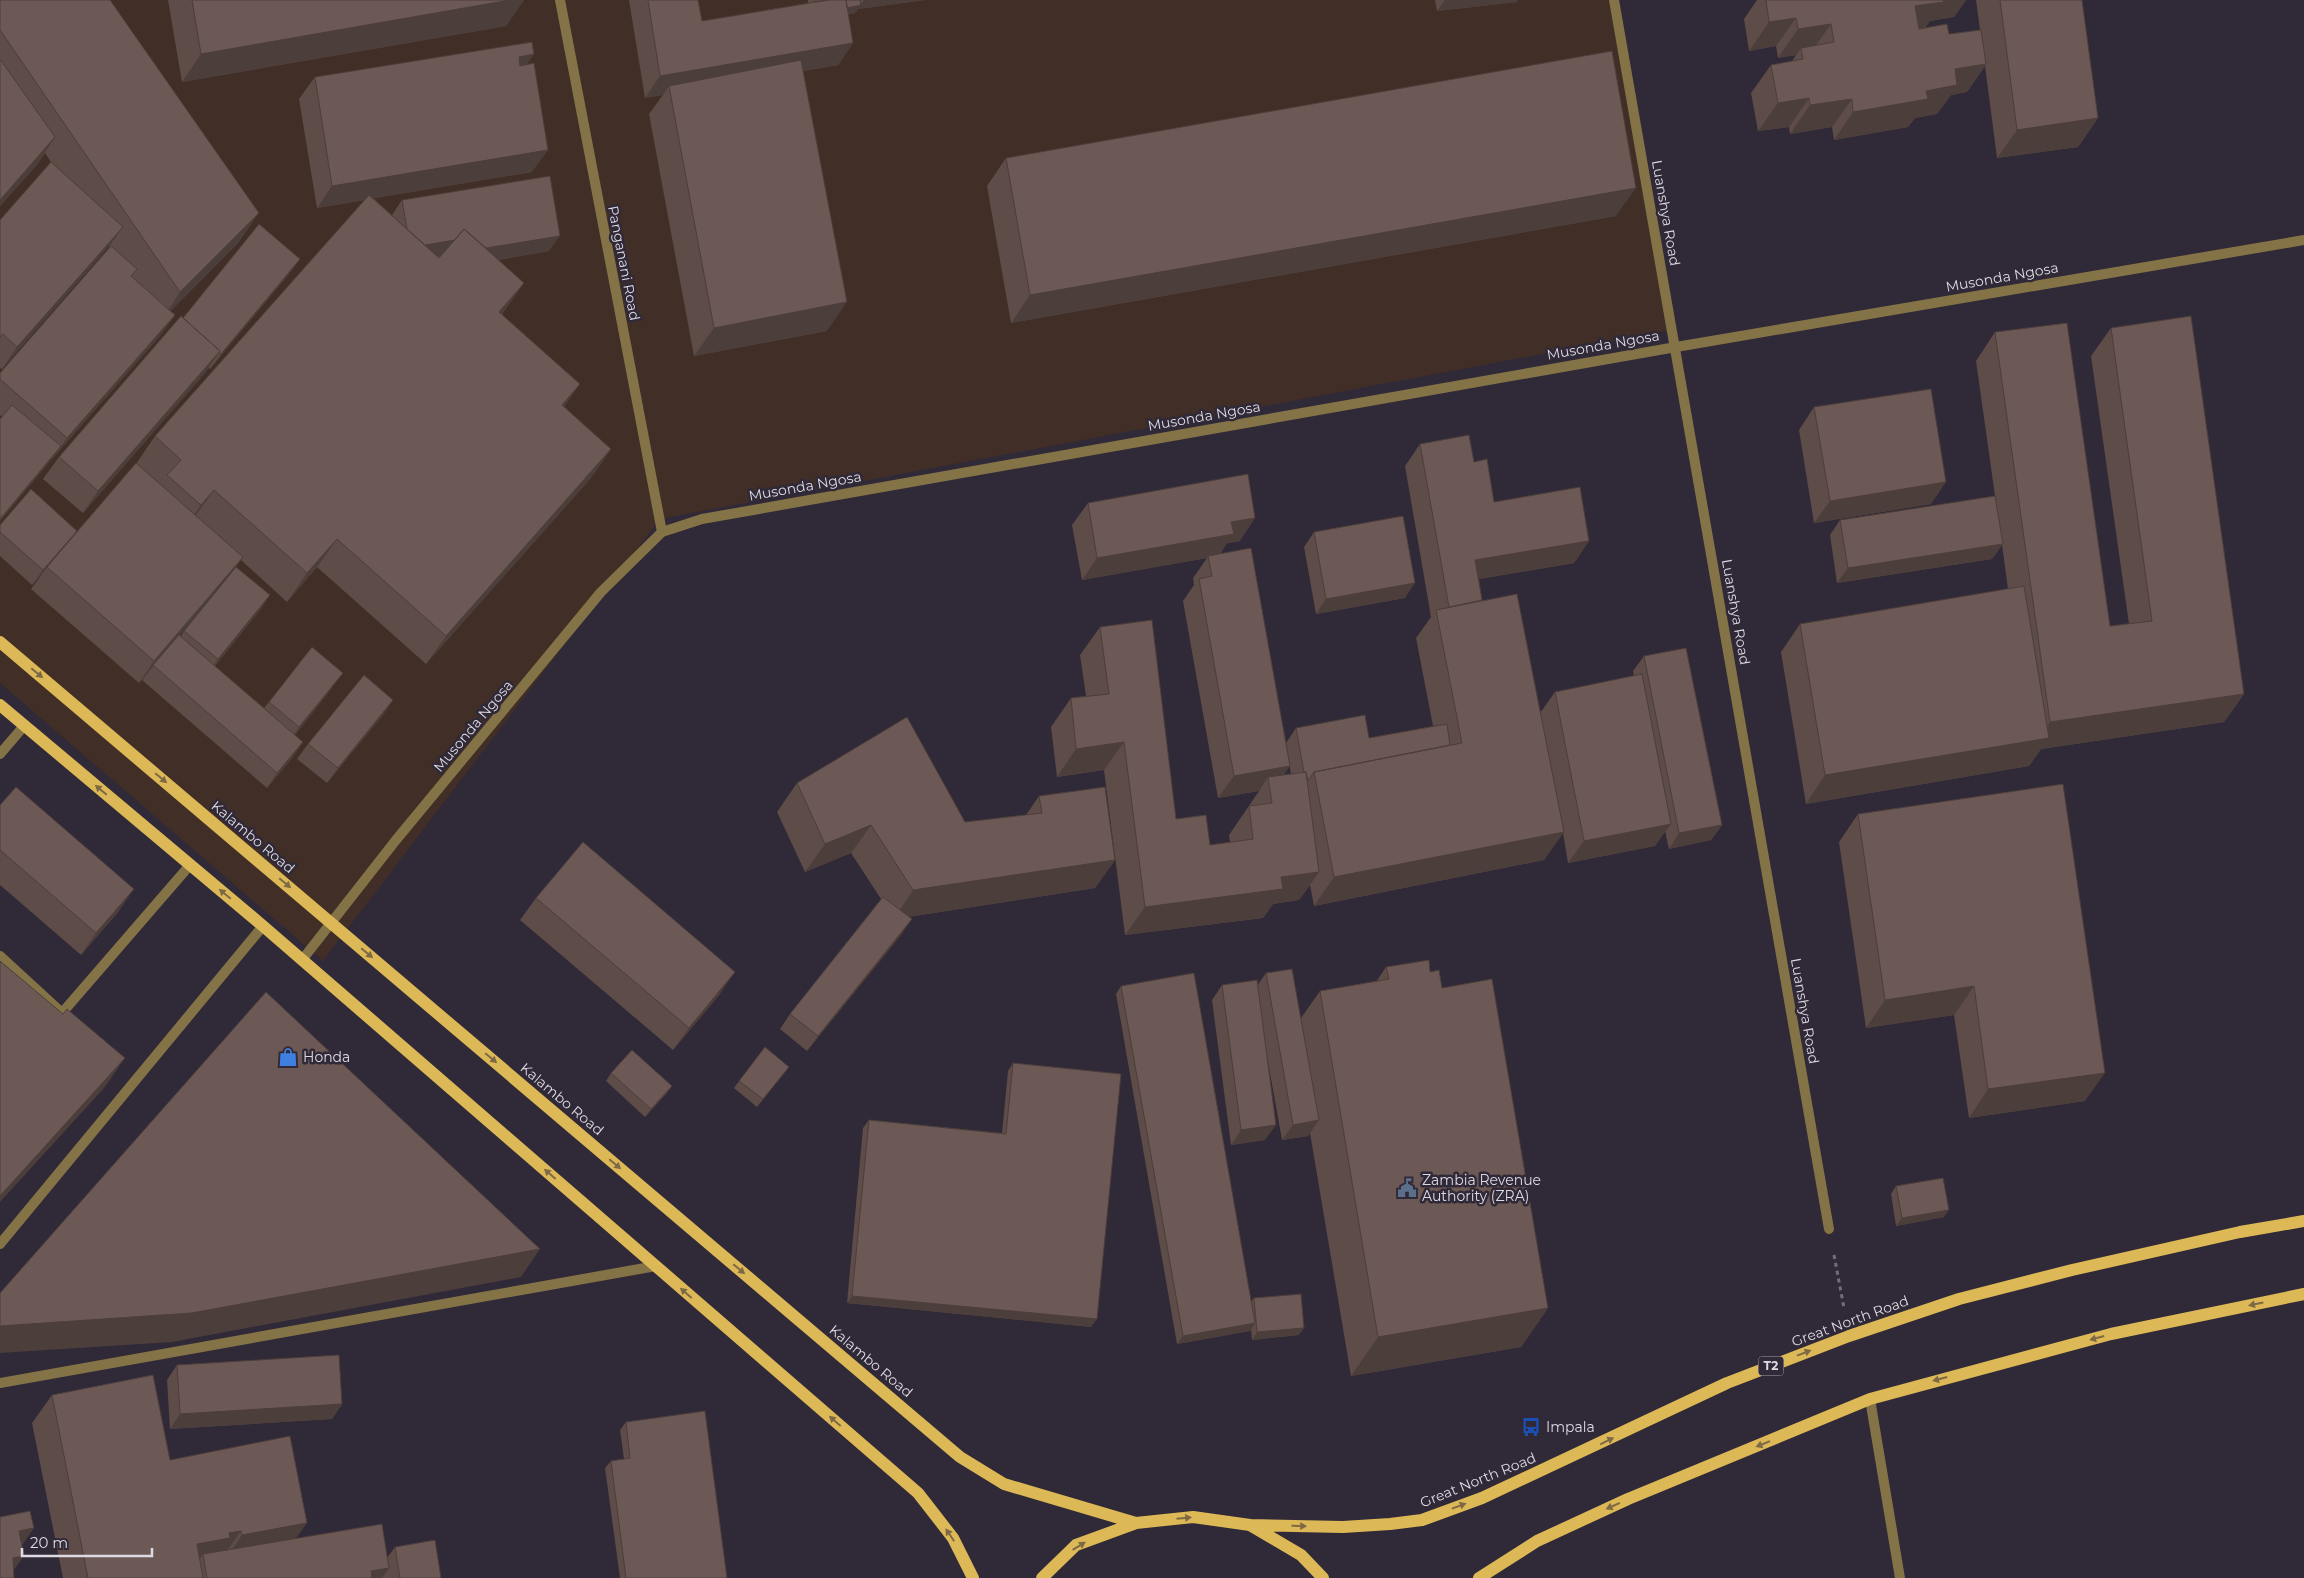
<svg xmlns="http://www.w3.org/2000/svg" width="2304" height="1578" viewBox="0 0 2304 1578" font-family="Montserrat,sans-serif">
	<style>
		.industrial { fill: #412f27 }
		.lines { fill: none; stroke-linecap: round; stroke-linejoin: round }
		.path { stroke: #746e7a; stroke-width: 3; stroke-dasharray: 4 4; stroke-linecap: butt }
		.service { stroke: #847346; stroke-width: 10 }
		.minor { stroke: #847346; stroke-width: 10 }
		.primary { stroke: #ddb856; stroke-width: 12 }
		.wall { fill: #5d4c48; fill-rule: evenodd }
		.shaded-wall { fill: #4c3e3b }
		.building { fill: #6c5854; stroke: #4c3e3b }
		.oneway { fill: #7e6945 }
		.labels { text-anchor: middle; stroke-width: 5; stroke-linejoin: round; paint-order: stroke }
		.shield { fill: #302937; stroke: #aaa5af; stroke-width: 1 }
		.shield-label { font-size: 12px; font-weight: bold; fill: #dedae3 }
		.street-label { font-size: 14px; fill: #dedae3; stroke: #302937 }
		.poi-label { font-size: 14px; fill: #dedae3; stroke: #302937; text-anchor: start }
	</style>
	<rect width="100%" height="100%" fill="#302937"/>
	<path class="industrial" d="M0 0H1617L1676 329 660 519 323 961 0 683Z"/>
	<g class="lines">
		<path class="path" d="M1834 1255 1844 1308"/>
		<path class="service" d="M0 754 24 726
			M0 956 62 1013 190 865
			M0 1244 263 926
			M0 1383 656 1266"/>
		<path class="minor" d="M560 0 662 532
			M1614 0 1829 1229
			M302 960 396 840 601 592 662 532 702 519 1676 347 2304 240
			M1870 1399 1900 1578"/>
		<path class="primary" d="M0 642 960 1457 1004 1484 1136 1523
			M0 705 263 926 918 1493 953 1538 973 1578
			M1250 1525 1343 1527 1390 1524 1422 1520 1482 1498 1727 1383 1849 1336 1959 1299 2072 1270 2240 1232 2304 1221
			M1042 1578 1076 1545 1136 1523 1193 1517 1250 1525 1301 1555 1323 1578
			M1479 1578 1537 1541 1628 1499 1870 1399 2111 1334 2304 1294"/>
	</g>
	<path class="wall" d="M0 0 239 242 170 311 175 315 159 337 51 460 0 521 2 417 0 415V373L110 247 109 246 2 369 0 368V220L53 165 45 153 36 166 0 206Z
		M168 0H524L506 26 182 82Z
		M629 0H698L702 21 808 3V0H925L858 9 855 13 848 14 853 43 838 65 803 71 827 331 694 356 649 114 663 95 645 98Z
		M1435 0H1518L1517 2 1437 11Z
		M1757 0H1966L1954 17 1930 21 1925 28 1949 34 1980 30 1976 0H2082L2098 118 2078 147 1997 158 1985 66 1967 92 1951 95 1937 114 1915 118 1908 127 1834 140 1832 127 1790 134 1789 127 1758 131 1751 93 1771 65 1792 61 1796 55 1778 58 1776 46 1749 51 1744 19Z
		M534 54 527 64 532 172 373 198 392 215 402 200 549 251 498 260 524 283 502 314 564 407 611 449 591 478 426 664 317 567 287 602 241 560 236 567 270 595 260 610 215 666 264 708 269 702 332 688 295 735 293 757 267 788 142 680 150 670 139 683 31 589 41 576 32 585 0 556V525L77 531 136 464 155 436 365 200 317 208 299 99 315 77ZM202 609 184 631 181 636 179 635Z
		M1006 158 1616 216 1011 323 987 186Z
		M300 259 289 274 210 369 208 368 205 373 83 513 43 479 59 457 183 318Z
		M2111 328 2244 694 2224 722 2041 749 2029 766 1806 804 1781 652 1800 624 2008 589 2002 545 1992 559 1837 583 1830 535 1840 520 1995 496 1976 361 1995 332 2110 626 2129 624 2091 356Z
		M1814 407 1931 504 1814 523 1799 430Z
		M1420 444 1474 462 1494 502 1589 541 1574 563 1479 579 1482 600 1540 713 1555 692 1634 676 1633 671 1644 656 1722 825 1711 840 1669 849 1665 831 1655 846 1568 863 1563 833 1544 860 1314 906 1310 885 1299 900 1273 904 1263 918 1125 935 1104 770 1057 777 1051 727 1071 698 1086 696 1080 655 1100 627 1176 819 1210 845 1230 842 1229 835 1259 791 1218 798 1183 601 1194 585 1193 578 1207 558 1082 580 1072 525 1088 503 1240 541 1227 543 1220 554 1290 766 1283 775 1291 774 1286 743 1296 728 1369 738 1433 726 1416 638 1431 617 1405 466Z
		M1314 532 1405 598 1316 614 1304 547Z
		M393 700 383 715 327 783 297 759 308 744Z
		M797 783 965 822 1026 815 1039 796 1115 860 1095 888 908 917 901 935 807 1051 780 1029 790 1014 881 899 851 853 805 872 777 812Z
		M0 805 119 911 81 955 0 885Z
		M1858 814 2085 1101 1969 1118 1954 1015 1866 1028 1839 842Z
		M536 898 720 994 673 1050 520 920Z
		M1386 967 1430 972 1442 988 1548 1308 1521 1347 1351 1376 1310 1133 1308 1136 1282 1140 1264 1040 1265 1140 1231 1145 1212 1000 1222 985 1257 986 1266 973 1301 1018 1320 991 1376 982Z
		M1121 986 1251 1302 1254 1298 1299 1335 1252 1340 1251 1329 1250 1331 1177 1344 1116 994Z
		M1013 1063 1091 1327 847 1303 863 1128 869 1120 1002 1133 1008 1071Z
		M789 1067 757 1107 734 1088 739 1081Z
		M611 1073 672 1086 666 1094 645 1117 606 1081Z
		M1896 1186 1944 1217 1896 1226 1891 1194Z
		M177 1365 342 1404 332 1419 170 1429 167 1380Z
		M52 1395 170 1460 296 1538 387 1558 395 1547 441 1578H63L32 1423Z
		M626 1422 727 1578H620L605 1468 611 1461 624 1459 620 1430Z"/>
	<path class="shaded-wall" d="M510 0H524L506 26 182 82 201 54Z
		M864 0H925L858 9 855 13 811 20 816 13 860 6Z
		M1445 0H1518L1517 2 1437 11Z
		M1938 0H1966L1954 17 1930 21 1924 30 1895 35 1915 6Z
		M1796 18 1776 46 1749 51 1769 22Z
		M1831 24 1811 52 1801 48 1796 55 1778 58 1798 29Z
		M853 43 838 65 670 93 669 86 663 95 645 98 660 76Z
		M534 54 519 76V57Z
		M1986 64 1967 92 1951 95 1937 114 1915 118 1908 127 1834 140 1853 112 1926 91 1955 69Z
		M1809 98 1789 127 1758 131 1778 103Z
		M1852 99 1832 127 1790 134 1810 105Z
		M2098 118 2078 147 1997 158 2017 130Z
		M55 137 36 166 0 206V200Z
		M548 150 532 172 317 208 332 186Z
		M1636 188 1616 216 1011 323 1030 295Z
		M259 213 239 242 161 321 180 292Z
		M123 227 107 249 2 369 17 347Z
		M560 236 549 251 460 266 471 251Z
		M469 237 458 253 399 263 410 248Z
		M300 259 289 274 210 369 221 354Z
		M524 283 504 311 479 340 499 312Z
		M847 302 827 331 694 356 714 328Z
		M175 315 159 337 51 460 67 438Z
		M220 351 205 373 83 513 98 491Z
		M580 384 560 413 562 405Z
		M61 446 50 461 0 521V519Z
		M611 449 591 478 426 664 446 636Z
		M1946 482 1931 504 1814 523 1830 501Z
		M214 490 194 518 181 533 201 505Z
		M1255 518 1240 541 1227 543 1218 556H1208L1207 558 1082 580 1097 558 1231 522Z
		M77 531 47 567 41 576 32 585 43 570Z
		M337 539 317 567 287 602 307 573Z
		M1589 541 1574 563 1460 582 1475 560Z
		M2003 544 1992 559 1837 583 1848 568Z
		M243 557 228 579 139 683 154 661Z
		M1415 583 1405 598 1316 614 1326 599Z
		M270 595 260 610 208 674 218 659Z
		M343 673 332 688 289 742 299 727Z
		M2244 694 2224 722 2041 749 2029 766 1806 804 1825 775 2038 740 2050 722Z
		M393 700 383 715 327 783 338 768Z
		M303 742 293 757 267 788 277 773Z
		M1124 742 1104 770 1057 777 1076 749Z
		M1290 766 1274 788 1268 777 1259 791 1218 798 1234 776Z
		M1671 824 1655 846 1568 863 1584 841Z
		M871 825 851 853 805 872 825 844Z
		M1722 825 1711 840 1669 849 1679 833Z
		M1564 832 1544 860 1314 906 1334 877Z
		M1115 860 1095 888 894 919 913 890Z
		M1319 872 1299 900 1273 904 1263 918 1125 935 1145 907 1281 877Z
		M134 889 119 911 81 955 96 933Z
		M912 919 901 935 807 1051 818 1036Z
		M735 972 720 994 673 1050 689 1028Z
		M1974 986 1954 1015 1866 1028 1885 1000Z
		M125 1058 105 1087 0 1202V1196Z
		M2105 1073 2085 1101 1969 1118 1988 1089Z
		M672 1086 666 1094 645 1117 651 1109Z
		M1319 1120 1308 1136 1282 1140 1293 1125Z
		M1276 1125 1265 1140 1231 1145 1241 1130Z
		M1949 1210 1944 1217 1896 1226 1902 1218Z
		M540 1249 521 1277 172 1342 0 1353V1326Z
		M852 1296 1097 1319 1091 1327 847 1303Z
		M1548 1308 1521 1347 1351 1376 1378 1337Z
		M1255 1323 1250 1331 1177 1344 1183 1336Z
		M1304 1328 1299 1335 1252 1340 1257 1332Z
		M342 1404 332 1419 170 1429 180 1414Z
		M307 1523 287 1551 222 1564 242 1535Z
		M34 1528 14 1557 19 1531Z
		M241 1531 221 1559 203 1554 192 1570 197 1544 229 1533Z
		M24 1556 8 1578 13 1558Z
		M389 1568 382 1578H366L371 1571Z"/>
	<path class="building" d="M0 0H110L259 213 180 292 0 30Z
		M192 0H510L201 54Z
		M648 0H698L702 21 828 0H846L853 43 660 76Z
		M814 0H828L815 2Z
		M846 0H860L861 5 847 8Z
		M1766 0H1943L1944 2 1915 6 1919 29 1947 24 1949 34 1981 30 1986 64 1955 69 1957 85 1926 91 1928 99 1853 112 1852 99 1810 105 1809 98 1778 103 1771 65 1803 59 1801 48 1834 42 1831 24 1798 29 1796 18 1769 22Z
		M2000 0H2082L2098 118 2017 130Z
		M532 42 534 54 519 57 520 66 534 63 548 150 332 186 315 77Z
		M1612 51 1636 188 1030 295 1006 158Z
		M0 59 55 137 0 200Z
		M801 60 847 302 714 328 669 86Z
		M51 162 123 227 17 347 3 334 0 338V220Z
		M550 176 560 236 486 248 464 229 455 240 425 245 407 229 402 200Z
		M369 195 439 258 464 229 524 283 499 312 580 384 562 405 611 449 446 636 337 539 307 573 214 490 201 505 167 475 181 460 155 436Z
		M259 224 300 259 221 354 219 352 220 351 183 318Z
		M111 246 137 269 131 276 175 315 67 438 0 379V373Z
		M181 316 220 351 98 491 59 457Z
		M2191 316 2244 694 2050 722 1995 332 2067 323 2110 626 2152 621 2111 328Z
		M1931 389 1946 482 1830 501 1814 407Z
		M12 405 61 446 0 519V419Z
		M1469 435 1474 462 1487 459 1494 502 1580 487 1589 541 1475 560 1482 600 1449 607 1420 444Z
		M136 463 243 557 154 661 47 567Z
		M1248 474 1255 518 1231 522 1234 534 1097 558 1088 503Z
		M31 489 77 531 43 570 0 532V525Z
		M1995 496 2003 544 1848 568 1840 520Z
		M1403 516 1415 583 1326 599 1314 532Z
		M1251 548 1290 766 1234 776 1199 579 1212 576 1208 556Z
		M236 567 270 595 218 659 184 631Z
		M2024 586 2049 738 1825 775 1800 624Z
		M1517 594 1564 832 1334 877 1314 772 1462 743 1436 610Z
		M1152 620 1176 819 1206 815 1210 845 1253 839 1249 806 1272 803 1268 777 1306 772 1319 872 1281 877 1283 889 1145 907 1124 742 1076 749 1071 698 1109 694 1100 627Z
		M179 635 303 742 277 773 153 665Z
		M312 647 343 673 299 727 269 702Z
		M1686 648 1722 825 1679 833 1644 656Z
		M1642 674 1671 824 1584 841 1555 692Z
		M364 675 393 700 338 768 308 744Z
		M1365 715 1369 738 1447 724 1450 745 1314 772 1308 781 1306 772H1304L1296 728Z
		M907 717 965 822 1042 813 1039 796 1105 787 1115 860 913 890 871 825 825 844 797 783Z
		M2063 784 2105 1073 1988 1089 1974 986 1885 1000 1858 814Z
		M16 787 134 889 96 933 0 850V805Z
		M583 842 735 972 689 1028 536 898Z
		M883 897 912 919 818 1036 790 1014Z
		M1429 960 1430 972 1439 970 1442 988 1492 979 1548 1308 1378 1337 1320 991 1389 979 1386 967Z
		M0 961 63 1014 67 1009 125 1058 0 1196Z
		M1292 969 1319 1120 1293 1125 1266 973Z
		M1194 973 1255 1323 1183 1336 1121 986Z
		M1257 980 1276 1125 1241 1130 1222 985Z
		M266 992 540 1249 192 1313 0 1326V1293Z
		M765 1047 789 1067 763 1099 739 1081Z
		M632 1050 672 1086 651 1109 611 1073Z
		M1013 1063 1121 1074 1097 1319 852 1296 869 1120 1006 1134Z
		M1943 1178 1949 1210 1902 1218 1896 1186Z
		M1301 1294 1304 1328 1257 1332 1254 1298Z
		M339 1355 342 1404 180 1414 177 1365Z
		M153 1375 170 1460 290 1436 307 1523 242 1535 241 1531 229 1533 230 1538 197 1544 203 1578H88L52 1395Z
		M705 1411 727 1578H626L611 1461 630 1458 626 1422Z
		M30 1511 34 1528 19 1531 24 1556 13 1558 14 1578H0V1517Z
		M382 1524 389 1568 371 1571 372 1578H207L203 1554Z
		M435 1540 441 1578H400L395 1547Z"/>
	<defs><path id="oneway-solid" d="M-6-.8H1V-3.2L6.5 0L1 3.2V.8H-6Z" transform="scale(1.25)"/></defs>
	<g class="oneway">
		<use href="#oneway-solid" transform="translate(37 673) rotate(40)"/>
		<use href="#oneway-solid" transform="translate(161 778) rotate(40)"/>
		<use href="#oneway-solid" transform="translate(101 790) rotate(-140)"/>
		<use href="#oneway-solid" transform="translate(285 883) rotate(40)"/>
		<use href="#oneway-solid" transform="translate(225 894) rotate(-140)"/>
		<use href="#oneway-solid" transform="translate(367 953) rotate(40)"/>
		<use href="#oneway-solid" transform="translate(491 1058) rotate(40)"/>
		<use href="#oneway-solid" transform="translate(615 1164) rotate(40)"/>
		<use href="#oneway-solid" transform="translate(550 1174) rotate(-139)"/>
		<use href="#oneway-solid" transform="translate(739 1269) rotate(40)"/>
		<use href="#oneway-solid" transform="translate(686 1293) rotate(-139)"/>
		<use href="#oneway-solid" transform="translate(2256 1304) rotate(168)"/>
		<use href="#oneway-solid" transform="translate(2097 1338) rotate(165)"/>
		<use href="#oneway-solid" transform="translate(1804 1353) rotate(-21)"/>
		<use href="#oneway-solid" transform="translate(1940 1379) rotate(165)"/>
		<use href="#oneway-solid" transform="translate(835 1421) rotate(-139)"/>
		<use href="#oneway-solid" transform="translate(1607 1441) rotate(-26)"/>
		<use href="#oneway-solid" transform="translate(1763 1444) rotate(158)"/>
		<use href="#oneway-solid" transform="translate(1459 1506) rotate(-20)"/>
		<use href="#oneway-solid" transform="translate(1613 1506) rotate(156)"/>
		<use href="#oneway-solid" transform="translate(1184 1518) rotate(-5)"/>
		<use href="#oneway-solid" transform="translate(1299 1526) rotate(1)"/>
		<use href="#oneway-solid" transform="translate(950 1535) rotate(-124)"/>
		<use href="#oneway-solid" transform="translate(1079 1546) rotate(-31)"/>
	</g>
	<defs>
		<g id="shop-bare" transform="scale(1.5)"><path d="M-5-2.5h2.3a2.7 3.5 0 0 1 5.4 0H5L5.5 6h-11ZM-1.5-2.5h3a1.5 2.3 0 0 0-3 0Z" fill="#3f7fe0" stroke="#302937" stroke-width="2.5" paint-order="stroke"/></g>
		<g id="civic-bare" transform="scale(1.5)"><path d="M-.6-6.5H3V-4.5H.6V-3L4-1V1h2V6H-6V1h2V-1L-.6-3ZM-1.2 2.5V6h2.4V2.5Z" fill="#5c6f8a" stroke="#302937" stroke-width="2.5" paint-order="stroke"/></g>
		<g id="bus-bare" transform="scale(1.5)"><path d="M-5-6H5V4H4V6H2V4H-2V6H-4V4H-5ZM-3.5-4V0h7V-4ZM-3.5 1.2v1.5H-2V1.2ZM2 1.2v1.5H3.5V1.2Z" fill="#1a4fb4" stroke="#302937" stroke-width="2.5" paint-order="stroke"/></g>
	</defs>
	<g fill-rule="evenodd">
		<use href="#shop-bare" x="288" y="1057"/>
		<use href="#civic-bare" x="1407" y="1188"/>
		<use href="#bus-bare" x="1531" y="1427"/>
	</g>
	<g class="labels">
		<rect class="shield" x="1758.5" y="1356.5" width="25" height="19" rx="4"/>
		<g class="shield-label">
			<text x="1771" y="1370">T2</text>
		</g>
		<g class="street-label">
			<text transform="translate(1666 213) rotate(80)" y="5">Luanshya Road</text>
			<text transform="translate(624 263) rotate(79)" y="5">Panganani Road</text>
			<text transform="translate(2002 277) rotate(-10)" y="5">Musonda Ngosa</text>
			<text transform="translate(1603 345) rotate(-10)" y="5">Musonda Ngosa</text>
			<text transform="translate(1204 416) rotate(-10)" y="5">Musonda Ngosa</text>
			<text transform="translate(805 486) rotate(-10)" y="5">Musonda Ngosa</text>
			<text transform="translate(1736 612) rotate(80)" y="5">Luanshya Road</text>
			<text transform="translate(473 726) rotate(-50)" y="5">Musonda Ngosa</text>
			<text transform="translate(253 837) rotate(40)" y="5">Kalambo Road</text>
			<text transform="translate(1805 1011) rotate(80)" y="5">Luanshya Road</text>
			<text transform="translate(562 1099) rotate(40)" y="5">Kalambo Road</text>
			<text transform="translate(1850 1321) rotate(-20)" y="5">Great North Road</text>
			<text transform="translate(871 1361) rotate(40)" y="5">Kalambo Road</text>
			<text transform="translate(1478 1480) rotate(-22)" y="5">Great North Road</text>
		</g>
		<g class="poi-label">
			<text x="303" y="1062">Honda</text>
			<text x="1422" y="1185">Zambia Revenue<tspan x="1422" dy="16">Authority (ZRA)</tspan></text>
			<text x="1546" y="1432">Impala</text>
		</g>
	</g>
	<path d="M22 1548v8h130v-8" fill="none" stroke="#dedae3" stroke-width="2.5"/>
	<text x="30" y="1548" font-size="15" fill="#dedae3" stroke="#302937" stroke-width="4" paint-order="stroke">20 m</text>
</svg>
